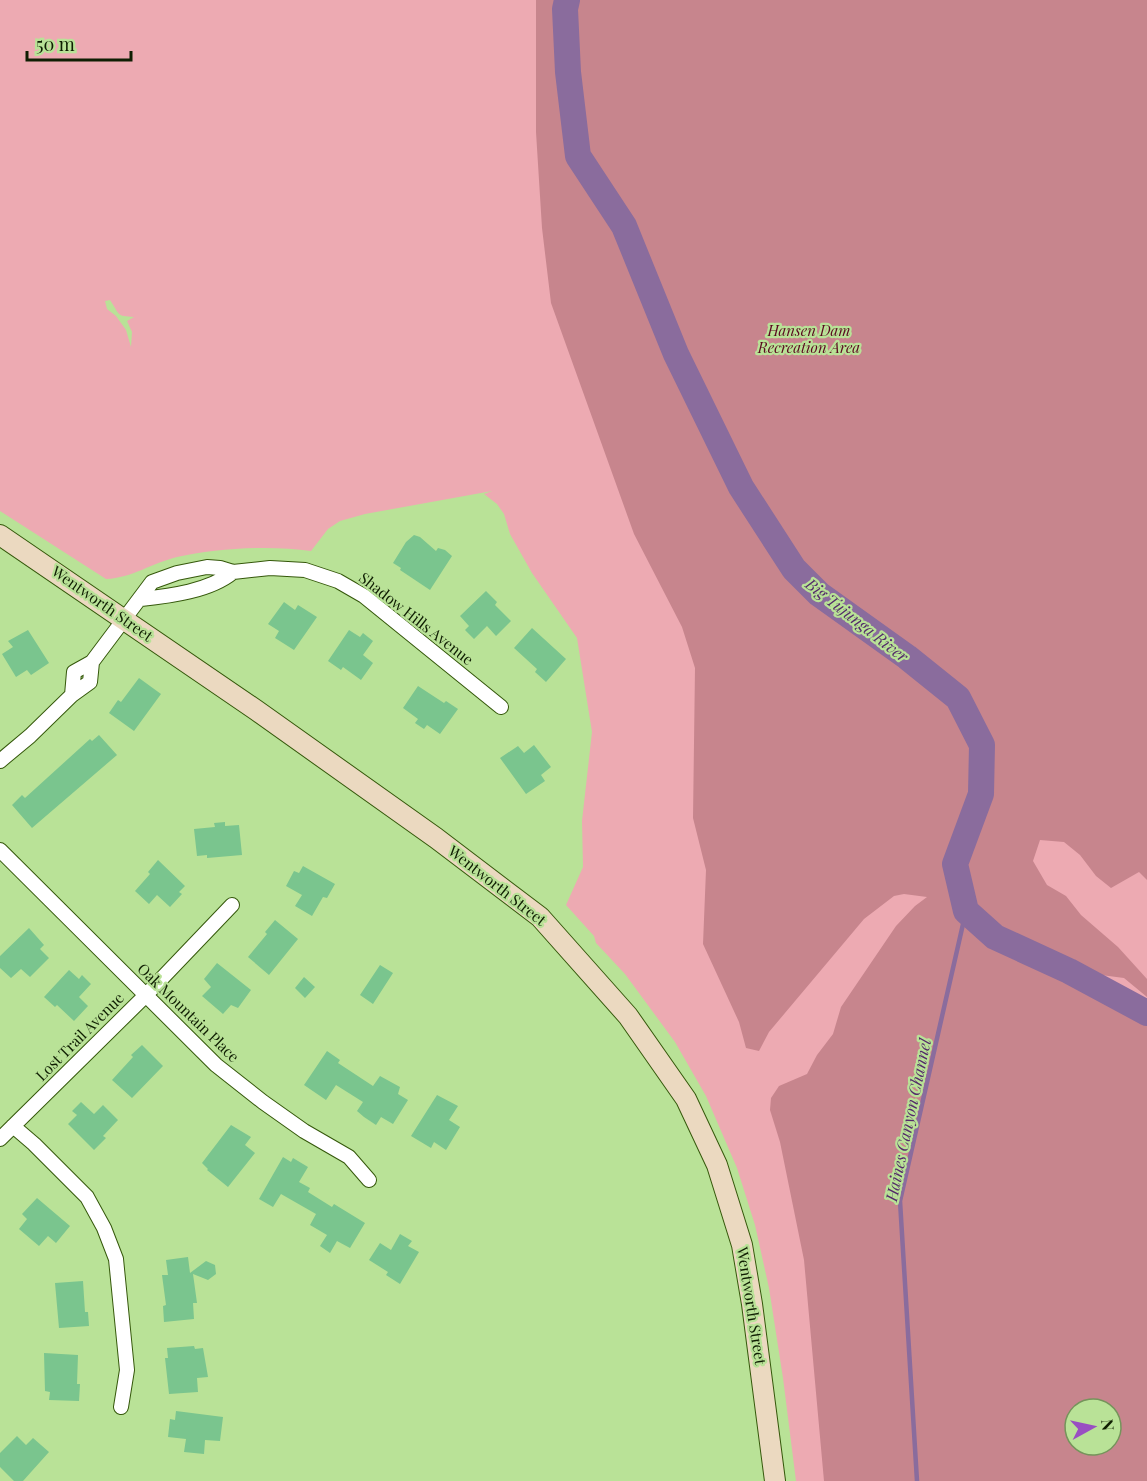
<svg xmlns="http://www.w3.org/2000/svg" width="1147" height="1481" viewBox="0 0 1147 1481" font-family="'Playfair Display',serif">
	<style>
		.green { fill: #edaab2; fill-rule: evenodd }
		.forest { fill: #c7858d; fill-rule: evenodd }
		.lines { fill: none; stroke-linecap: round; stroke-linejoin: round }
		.stream { stroke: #8a6c9d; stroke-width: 4.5 }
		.river { stroke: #8a6c9d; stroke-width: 26 }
		.building { fill: #7ac58e }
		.minor-casing { stroke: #35580b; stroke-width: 16 }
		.secondary-casing { stroke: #35580b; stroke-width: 22 }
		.minor { stroke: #fff; stroke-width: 14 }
		.secondary { stroke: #ebd9c0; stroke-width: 20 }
		.labels { text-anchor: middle; stroke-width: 4.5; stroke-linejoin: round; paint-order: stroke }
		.park-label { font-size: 15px; font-style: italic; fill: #5a0920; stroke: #b9e297 }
		.street-label { font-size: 15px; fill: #0f1e02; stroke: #b9e297 }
		.water-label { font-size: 16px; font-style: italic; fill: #542b6a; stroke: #b9e297 }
	</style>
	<rect width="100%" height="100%" fill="#b9e297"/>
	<path class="green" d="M0 0H1147V1481H796L783 1378 769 1288 755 1225 737 1168 706 1096 675 1042 625 974 596 943 594 936 566 905 583 867 582 821 592 732 577 638 532 573 510 534 504 514 497 504 484 494 492 491 365 514 340 521 328 529 311 551C271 545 216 548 177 557 152 563 132 578 106 579L0 511ZM110 300C120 315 116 316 134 317L127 321 132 332 131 347 126 330 116 316 107 309 105 301ZM1075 1409H1111V1445H1075Z"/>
	<path class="forest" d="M536 0H1147V880L1139 872 1111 888 1096 876 1080 855 1064 842 1040 840 1033 861 1047 885 1066 896 1081 915 1118 947 1147 979V997L1124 978 1101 975 1097 982 1130 1013 1147 1023V1481H824L804 1260 780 1142 770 1110 771 1098 779 1086 807 1074 817 1055 833 1034 841 1007 896 926 915 906 927 897 904 894 894 896 864 919 769 1032 759 1051 746 1048 739 1022 703 944 706 870 693 818 695 668 682 627 634 534 551 303 542 228 536 132ZM1075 1409H1111V1445H1075Z"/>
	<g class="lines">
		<path class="stream" d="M917 1481 900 1201 966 911"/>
		<path class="river" d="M567 0 565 9 568 72 578 156 624 226 676 354 741 487 794 569 819 594 907 657 958 698 982 745 981 794 955 864 966 911 995 937 1069 971 1147 1013"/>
	</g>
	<path class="building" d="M414 535 420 537 436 551 438 548 445 550 452 556 430 590 400 570 401 568 393 563 406 542Z
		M486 591 497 602 495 605 511 621 496 636 487 626 474 639 465 630 469 626 460 616Z
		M284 602 295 610 298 605 317 617 294 650 275 638 279 631 268 624Z
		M532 628 566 659 546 682 535 672 537 669 514 648Z
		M28 630 49 663 31 675 27 670 16 677 2 654 13 647 8 641Z
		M349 630 360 637 363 633 373 641 363 655 373 663 361 680 343 667 341 670 328 661Z
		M139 678 161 694 134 731 109 713 118 700 121 702Z
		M418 686 444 703 446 701 458 709 440 734 427 725 424 729 415 723 418 719 403 708Z
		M99 735 117 755 32 828 12 805 22 795 25 798 90 739 92 741Z
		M534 745 551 767 541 775 545 781 526 794 500 758 518 746 524 753Z
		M225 822V826L239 825 242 855 207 858V855L197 856 194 829 215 827 214 823Z
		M158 860 185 886 179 892 182 894 170 907 157 895 149 904 135 891 150 874 148 872Z
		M303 866 335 884 327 898 323 897 312 916 295 906 302 895 286 886 294 871 299 873Z
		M275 920 298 939 269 975 248 957 267 934 265 932Z
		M29 928 44 945 40 949 49 958 30 977 21 969 11 978 0 968V956Z
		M217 963 251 990 238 1008 231 1005 223 1014 202 996 211 987 204 979Z
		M380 965 393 973 373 1004 360 995Z
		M69 970 79 979 82 975 91 984 79 997 88 1006 74 1021 57 1005 55 1007 44 997Z
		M304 977 315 987 305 998 295 988Z
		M142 1045 163 1066 132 1098 112 1080 133 1057 131 1055Z
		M327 1051 340 1060 338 1063 373 1086 380 1076 400 1087 398 1094 408 1100 393 1124 381 1117 376 1125 364 1117 357 1111 363 1102 336 1085 326 1100 304 1085Z
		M437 1095 458 1106 449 1120 460 1127 446 1150 434 1142 431 1148 411 1136Z
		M81 1102 94 1114 103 1105 118 1120 103 1136 106 1138 94 1150 68 1124 77 1115 72 1111Z
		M231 1125 251 1137 245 1145 255 1153 228 1187 207 1170 208 1169 202 1163Z
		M283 1157 291 1162 293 1158 308 1167 299 1182 310 1188 308 1192 332 1207 334 1204 365 1223 350 1248 337 1241 330 1253 320 1246 327 1235 310 1225 316 1214 281 1194 273 1207 259 1199Z
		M37 1198 70 1226 56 1243 48 1236 39 1246 19 1229 27 1219 22 1214Z
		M400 1234 412 1241 408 1246 419 1252 400 1284 386 1275 388 1272 369 1260 380 1243 391 1250Z
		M188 1257 190 1273 206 1261 215 1265 216 1274 208 1280 193 1274 197 1303H193L194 1319 164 1322 163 1306 166 1305 162 1275H168L166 1260Z
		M83 1281 85 1312H88L89 1326 59 1328 55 1283Z
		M194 1346 195 1349 203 1348 208 1377 197 1378 198 1392 169 1394 165 1358H168L167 1348Z
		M44 1353 78 1355 77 1384H80L79 1401 49 1400 50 1392 45 1391Z
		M176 1411 223 1417 220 1441 205 1440 204 1454 184 1452 186 1439 168 1437 170 1419 175 1420Z
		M17 1436 26 1445 33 1438 49 1452 23 1481H14L0 1467V1453Z"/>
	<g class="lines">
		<g class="minor-casing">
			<path id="minor" d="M141 599C170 596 210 591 233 572
				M72 695 74 672 92 662 152 582 177 573 207 567 220 568 233 572 270 568 305 570 338 581 364 596 501 707
				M0 761 30 736 72 695 90 682 92 662
				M0 850 216 1065 263 1102 304 1131 349 1157 369 1180
				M13 1126 34 1144 87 1197 104 1228 116 1259 127 1370 121 1407
				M0 1139 145 996 232 905"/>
		</g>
		<g class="secondary-casing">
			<path id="secondary" d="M0 535 256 710 436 838 540 917 628 1016 686 1099 717 1165 742 1245 752 1304 775 1481"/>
		</g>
		<use href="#minor" class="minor"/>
		<use href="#secondary" class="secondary"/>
	</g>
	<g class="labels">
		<g class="park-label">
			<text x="809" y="336">Hansen Dam<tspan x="809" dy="17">Recreation Area</tspan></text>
		</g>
		<g class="street-label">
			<text transform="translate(102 604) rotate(35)" y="5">Wentworth Street</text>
			<text transform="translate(416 619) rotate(38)" y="5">Shadow Hills Avenue</text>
			<text transform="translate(497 886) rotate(38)" y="5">Wentworth Street</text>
			<text transform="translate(188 1013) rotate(44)" y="5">Oak Mountain Place</text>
			<text transform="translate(80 1037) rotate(-45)" y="5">Lost Trail Avenue</text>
			<text transform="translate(751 1306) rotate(81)" y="5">Wentworth Street</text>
		</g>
		<g class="water-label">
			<text transform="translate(857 620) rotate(38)" y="6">Big Tujunga River</text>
			<text transform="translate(908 1120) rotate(-78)" y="6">Haines Canyon Channel</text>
		</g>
	</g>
	<g transform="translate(1093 1427) rotate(82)"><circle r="28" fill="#b9e297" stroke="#75945b" stroke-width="1.5"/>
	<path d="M0-4.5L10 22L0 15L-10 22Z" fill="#994fc2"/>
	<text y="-9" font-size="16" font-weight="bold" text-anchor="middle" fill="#0f1e02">N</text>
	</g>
	<path d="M27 51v9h104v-9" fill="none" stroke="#0f1e02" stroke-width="3"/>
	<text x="36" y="51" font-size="18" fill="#0f1e02" stroke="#b9e297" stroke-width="4.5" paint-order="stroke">50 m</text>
</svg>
